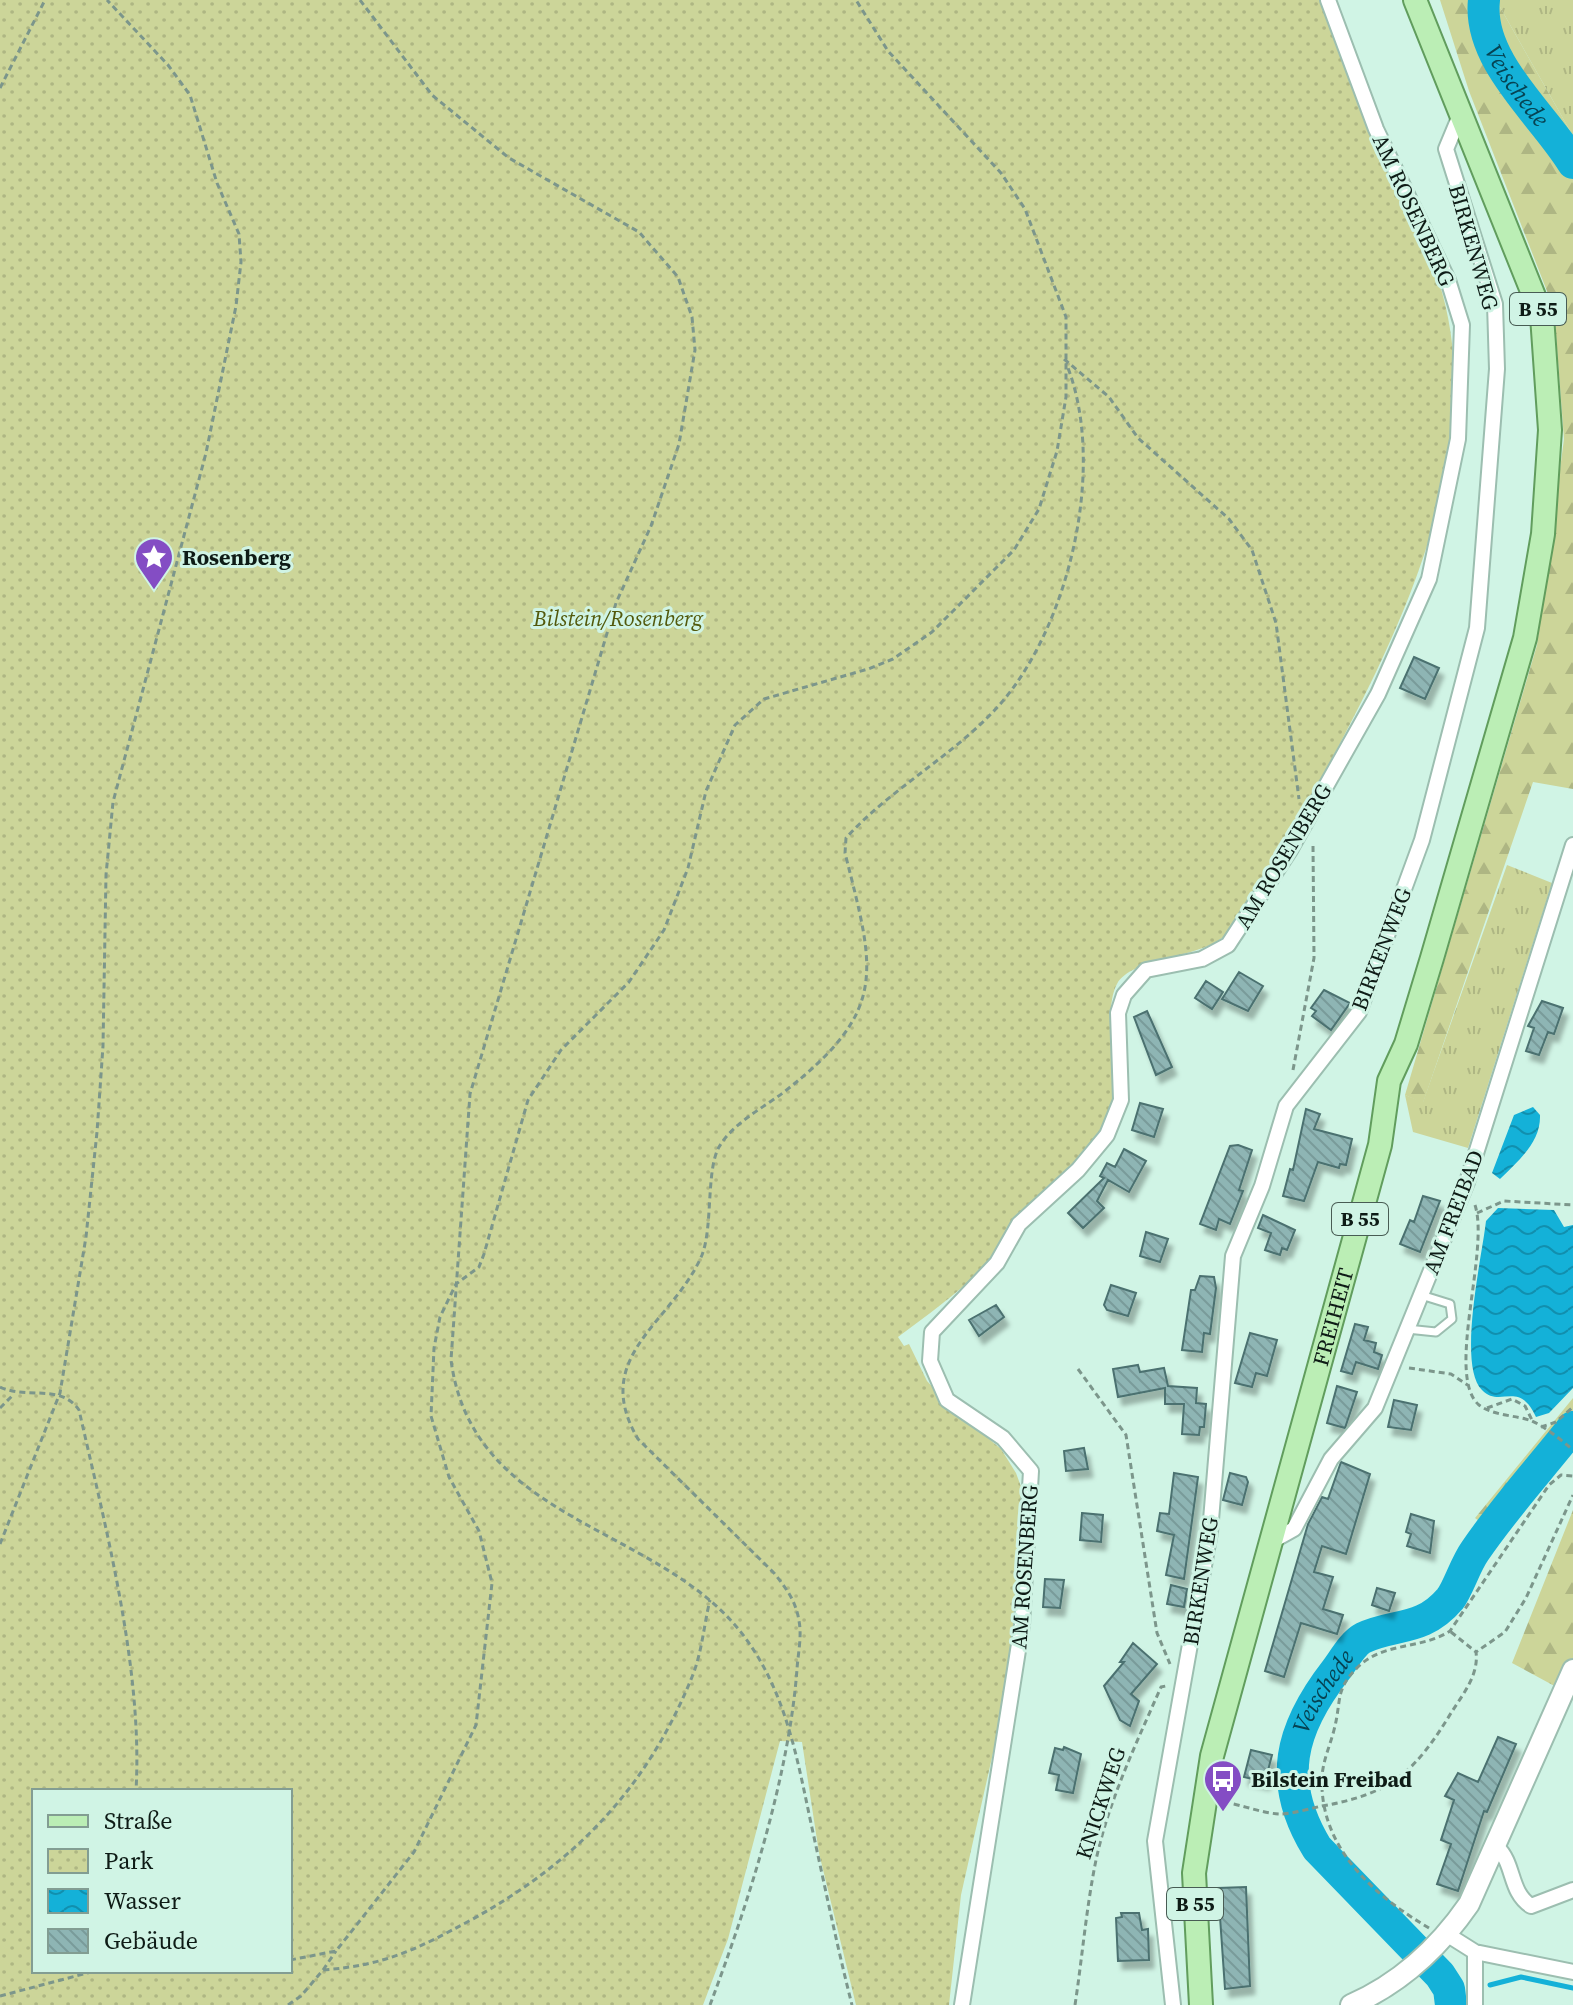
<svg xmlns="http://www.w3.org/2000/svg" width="1573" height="2005" viewBox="0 0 1573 2005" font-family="'Source Serif 4',serif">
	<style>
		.grass { fill: url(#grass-tufts) }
		.forest { fill: url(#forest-firs) }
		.park { fill: url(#park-dots); fill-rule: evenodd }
		.water { fill: url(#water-waves) }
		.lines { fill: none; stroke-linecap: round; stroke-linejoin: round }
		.stream { stroke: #14b1d8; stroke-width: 5 }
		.river { stroke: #14b1d8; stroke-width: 32 }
		.building { fill: url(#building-back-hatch); stroke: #4b7170; stroke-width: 2; filter: url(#shadow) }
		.lane-casing { stroke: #9cbeb0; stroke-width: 11 }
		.street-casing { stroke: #9cbeb0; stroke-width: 18 }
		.secondary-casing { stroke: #9cbeb0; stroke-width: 24 }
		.primary-casing { stroke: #619d5d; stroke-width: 26 }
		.path { stroke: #7c968b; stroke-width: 3; stroke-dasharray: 6 4; stroke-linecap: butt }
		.lane { stroke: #fff; stroke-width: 7 }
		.street { stroke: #fff; stroke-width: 14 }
		.secondary { stroke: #fff; stroke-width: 20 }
		.primary { stroke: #bbeeb5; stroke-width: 22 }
		.labels { text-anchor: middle; stroke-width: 6; stroke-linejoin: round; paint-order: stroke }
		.shield { fill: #d0f4e5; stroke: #485c54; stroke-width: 2 }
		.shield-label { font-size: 20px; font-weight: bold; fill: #0e1b16 }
		.street-label { font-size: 22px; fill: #0e1b16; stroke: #d0f4e5 }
		.poi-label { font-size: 22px; font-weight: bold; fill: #0e1b16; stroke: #d0f4e5; text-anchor: start }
		.park-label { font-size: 22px; font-style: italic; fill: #52590c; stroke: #d0f4e5 }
		.water-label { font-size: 24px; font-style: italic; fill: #064353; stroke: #d0f4e5 }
	</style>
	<defs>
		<pattern id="grass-tufts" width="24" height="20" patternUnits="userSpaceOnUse" patternTransform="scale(2)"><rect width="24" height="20" fill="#ccd599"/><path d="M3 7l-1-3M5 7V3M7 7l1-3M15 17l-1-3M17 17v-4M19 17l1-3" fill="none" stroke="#aeb683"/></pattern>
		<pattern id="forest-firs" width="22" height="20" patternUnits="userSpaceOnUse" patternTransform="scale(2)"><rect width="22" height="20" fill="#ccd599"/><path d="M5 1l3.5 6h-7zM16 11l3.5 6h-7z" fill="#aeb683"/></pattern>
		<pattern id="park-dots" width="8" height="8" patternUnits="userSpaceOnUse" patternTransform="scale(2)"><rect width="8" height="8" fill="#ccd599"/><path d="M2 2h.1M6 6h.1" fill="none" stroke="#aeb683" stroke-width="1.8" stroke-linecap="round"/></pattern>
		<pattern id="water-waves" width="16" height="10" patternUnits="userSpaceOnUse" patternTransform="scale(2)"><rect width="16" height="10" fill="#14b1d8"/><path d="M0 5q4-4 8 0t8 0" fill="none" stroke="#118fae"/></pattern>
		<pattern id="building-back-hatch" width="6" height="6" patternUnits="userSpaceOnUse" patternTransform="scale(2)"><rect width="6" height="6" fill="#8eb5b4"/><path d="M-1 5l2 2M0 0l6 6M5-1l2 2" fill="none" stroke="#799b9a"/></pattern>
		<filter id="shadow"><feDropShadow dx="4.5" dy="8" stdDeviation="2" flood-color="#0004"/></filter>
	</defs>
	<rect width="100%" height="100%" fill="#d0f4e5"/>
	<path class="grass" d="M1496 0H1573V136Z
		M1507 865 1552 883 1468 1148 1413 1132 1405 1095 1423 1102Z"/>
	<path class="forest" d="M1440 0H1496L1573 136V789L1533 782 1423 1103 1405 1095 1537 645 1564 439 1554 309 1469 91Z
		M1573 1398V1445L1501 1538 1475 1518Z
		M1573 1510V1696L1512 1663Z"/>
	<path class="park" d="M0 0H1324C1347 59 1367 120 1392 178 1406 212 1427 244 1438 279 1492 444 1403 626 1327 768 1308 803 1292 840 1271 873 1258 894 1241 921 1223 937 1197 959 1132 957 1117 984 1102 1011 1119 1076 1112 1110 1101 1161 1055 1185 1019 1215 1005 1226 1001 1247 989 1261 963 1290 930 1313 898 1337L904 1346 909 1344 927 1381 952 1408 1001 1449 1016 1473 1027 1503 1009 1682 961 1895 949 2005H856L819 1853 802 1742 780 1741 728 1939 703 2005H0ZM34 1791H290V1971H34Z"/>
	<path class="water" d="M1533 1107 1540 1115C1541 1142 1519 1160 1500 1179L1492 1173 1514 1115Z
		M1498 1208 1554 1210 1564 1227 1573 1225V1388L1549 1413 1536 1417C1519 1379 1500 1409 1482 1390 1457 1365 1482 1257 1486 1221Z"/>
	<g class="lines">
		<path class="stream" d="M1490 1985 1521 1977 1573 1988"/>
		<g class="river">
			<path id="s1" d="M1484 0C1477 61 1544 115 1573 163"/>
			<path id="s2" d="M1451 2005 1449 1989 1440 1975 1317 1848C1276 1781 1290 1729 1336 1670 1343 1661 1353 1643 1363 1638 1395 1623 1422 1632 1450 1599 1458 1589 1465 1565 1475 1551 1505 1507 1540 1469 1573 1427"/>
		</g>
	</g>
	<path class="building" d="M1414 657 1439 668 1425 699 1400 688Z
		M1239 972 1263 986 1248 1011 1222 999Z
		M1206 981 1223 992 1212 1009 1195 998Z
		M1324 990 1350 1003 1331 1030 1312 1016 1316 1011 1311 1008Z
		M1542 1001 1563 1008 1554 1034 1548 1032 1539 1055 1526 1051 1534 1028 1528 1026Z
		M1147 1011 1172 1067 1156 1075 1134 1017Z
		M1140 1103 1163 1109 1154 1137 1132 1130Z
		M1306 1109 1320 1114 1314 1129 1352 1139 1346 1165 1340 1164 1339 1168 1318 1162 1304 1201 1283 1196 1290 1169 1293 1170Z
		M1238 1145 1252 1150 1239 1190 1243 1191 1230 1224 1219 1219 1216 1230 1200 1224 1230 1146Z
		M1124 1149 1146 1161 1129 1192 1108 1180 1097 1201 1104 1208 1083 1228 1068 1213 1104 1178 1100 1176 1107 1163 1115 1167Z
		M1423 1196 1440 1201 1420 1252 1400 1244 1410 1220 1414 1222Z
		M1263 1215 1295 1230 1287 1250 1282 1248 1280 1255 1265 1250 1271 1233 1258 1228Z
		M1146 1232 1168 1239 1160 1262 1140 1256Z
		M1200 1276 1214 1277 1216 1288 1210 1334 1204 1333 1202 1352 1182 1350 1191 1290H1195Z
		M1111 1285 1136 1293 1128 1316 1107 1310 1104 1305Z
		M996 1305 1004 1317 979 1336 969 1320Z
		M1355 1324 1368 1327 1364 1340 1376 1343 1374 1352 1382 1355 1378 1369 1356 1362 1352 1374 1341 1371Z
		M1250 1333 1277 1340 1267 1376 1256 1373 1252 1387 1235 1383Z
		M1138 1365 1140 1372 1164 1368 1168 1386 1197 1388 1196 1403 1206 1404 1204 1427H1200L1199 1435 1182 1434 1184 1404H1165V1388L1118 1397 1113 1369Z
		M1337 1386 1357 1392 1345 1428 1327 1423Z
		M1394 1400 1417 1405 1411 1430 1388 1427Z
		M1084 1448 1088 1469 1066 1471 1064 1451Z
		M1341 1462 1370 1474 1346 1554 1322 1546 1314 1572 1333 1577 1323 1609 1343 1615 1337 1634 1301 1623 1284 1677 1265 1671 1308 1524 1322 1497 1328 1499Z
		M1174 1473 1198 1477 1184 1579 1166 1575 1174 1535 1157 1531 1160 1513 1169 1514Z
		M1230 1473 1246 1477 1248 1482 1242 1505 1223 1500Z
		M1082 1513 1103 1515 1101 1542 1080 1540Z
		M1411 1514 1434 1521 1430 1553 1407 1546 1411 1534 1406 1532Z
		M1045 1579 1064 1580 1060 1608 1043 1607Z
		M1171 1585 1187 1589 1184 1607 1167 1604Z
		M1377 1588 1395 1593 1389 1611 1372 1605Z
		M1133 1643 1157 1664 1131 1694 1139 1701 1130 1726 1120 1720 1104 1686 1124 1662H1120Z
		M1498 1737 1516 1744 1487 1812 1484 1811 1458 1891 1437 1884 1451 1844 1441 1840 1454 1800 1445 1796 1458 1773 1478 1782Z
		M1064 1747 1081 1754 1073 1793 1056 1790 1059 1775 1049 1773 1055 1748 1063 1750Z
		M1251 1750 1272 1755 1265 1782 1244 1777Z
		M1246 1887 1250 1986 1225 1989 1218 1888Z
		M1121 1913H1139L1142 1930 1148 1929 1149 1960 1118 1961 1116 1918 1122 1917Z"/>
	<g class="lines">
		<g class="lane-casing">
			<path id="lane" d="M1407 1329 1436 1332 1452 1319 1450 1304 1421 1295"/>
		</g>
		<g class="street-casing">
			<path id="street" d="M1269 1543 1294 1529 1331 1459 1375 1408 1467 1182 1573 845
				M1497 1847C1515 1864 1509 1892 1531 1906L1573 1890
				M1448 1935 1475 1952 1573 1972
				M962 2005 1022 1625 1031 1471 1003 1438 947 1400 930 1361 932 1332 997 1263 1019 1224 1078 1170 1107 1135 1121 1100 1118 1013 1124 995 1146 970 1202 959 1228 945 1290 850 1378 694 1429 579 1458 439 1462 325 1448 280 1376 129 1328 0
				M1173 2005 1155 1841 1210 1532 1233 1256 1262 1186 1286 1106 1359 1012 1422 840 1477 628 1497 369 1495 304 1446 149 1461 113
				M1475 2005V1952"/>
		</g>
		<g class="secondary-casing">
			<path id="secondary" d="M1351 2005C1401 1983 1438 1949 1469 1904L1573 1670"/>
		</g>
		<g class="primary-casing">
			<g id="primary">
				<path id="s3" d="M1201 2005 1194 1873 1212 1756 1380 1145 1389 1081 1406 1044 1432 958 1525 638 1543 534 1550 430 1542 316 1415 0"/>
			</g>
		</g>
		<path class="path" d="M360 0 432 95 509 158 639 232 678 277 692 317 695 350 679 444 651 526 616 603 470 1094 451 1360C472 1521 655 1525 740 1631 786 1689 797 1758 812 1828 825 1887 837 1946 852 2005
			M0 88 45 0
			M1064 359 1109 397 1138 438 1229 519 1252 550 1276 623 1299 799
			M1293 1070 1314 958 1313 844
			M1475 1205C1490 1251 1445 1376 1479 1405 1493 1416 1516 1415 1532 1421 1547 1428 1561 1440 1573 1450
			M1477 1213 1504 1201 1573 1205
			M1409 1368 1451 1374 1469 1386
			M1078 1369 1126 1435 1157 1633 1170 1664
			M0 1387C28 1400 60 1383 79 1410 106 1529 143 1670 136 1791
			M0 1408 14 1394
			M1487 1408 1512 1399 1525 1406 1533 1422
			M1541 1427 1556 1422 1573 1407
			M0 1544 60 1393 86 1237 97 1132 103 1046 106 875 113 802 206 453 236 306 241 262 239 234 217 183 190 95 168 65 107 0
			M1451 1632 1476 1652
			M1224 1802C1242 1805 1262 1813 1279 1814 1292 1814 1308 1809 1322 1806 1391 1794 1415 1772 1451 1713 1463 1694 1479 1675 1476 1652L1505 1632 1526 1598 1573 1495
			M1429 1928C1373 1895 1319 1847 1322 1777 1323 1760 1330 1746 1334 1730 1342 1700 1334 1689 1360 1665 1386 1642 1423 1649 1450 1631L1549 1485 1561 1475 1573 1476
			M290 1960 336 1951 414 1852 476 1725 492 1583 479 1531 449 1477 431 1416 434 1348 440 1317 456 1284 479 1267 484 1254 528 1100 561 1050 629 982 664 930 688 868 706 791 735 725 764 699 868 669 893 659 932 632 1014 550 1039 509 1057 451 1066 397V317L1025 209 1001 173 888 51 856 0
			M323 1970 336 1951
			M0 1996 95 1971
			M288 2005 301 1996 323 1970C387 1965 417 1949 471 1920 576 1862 647 1788 692 1677 702 1653 704 1624 710 1600
			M710 2005C748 1904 789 1777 797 1669 798 1654 802 1636 799 1621 796 1601 786 1588 774 1573L638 1439C589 1356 673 1323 702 1255 713 1227 706 1170 719 1147 733 1123 763 1108 784 1092 889 1010 875 972 845 853L846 838C892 787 957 754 1002 702 1071 621 1107 462 1066 363
			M1075 2005C1082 1959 1086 1911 1095 1865 1107 1804 1136 1744 1161 1687L1166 1686"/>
		<use href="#lane" class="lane"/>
		<use href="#street" class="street"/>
		<use href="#secondary" class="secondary"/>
		<use href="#primary" class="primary"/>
	</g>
	<defs>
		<g id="sight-pin" transform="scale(2)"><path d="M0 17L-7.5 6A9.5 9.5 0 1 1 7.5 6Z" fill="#844dc4" stroke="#d0f4e5"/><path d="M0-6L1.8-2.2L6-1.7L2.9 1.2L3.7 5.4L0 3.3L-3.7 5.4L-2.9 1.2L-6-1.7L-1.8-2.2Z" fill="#fff"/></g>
		<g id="bus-pin" transform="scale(2)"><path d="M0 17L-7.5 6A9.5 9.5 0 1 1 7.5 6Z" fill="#844dc4" stroke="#d0f4e5"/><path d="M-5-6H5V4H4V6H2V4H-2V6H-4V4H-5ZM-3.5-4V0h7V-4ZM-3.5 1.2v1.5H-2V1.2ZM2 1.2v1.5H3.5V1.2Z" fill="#fff"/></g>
	</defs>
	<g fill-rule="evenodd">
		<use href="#sight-pin" x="154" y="557"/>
		<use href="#bus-pin" x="1223" y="1779"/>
	</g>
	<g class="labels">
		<g class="shield">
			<rect x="1510" y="293" width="56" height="32" rx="6"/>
			<rect x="1332" y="1203" width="56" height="32" rx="6"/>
			<rect x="1167" y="1888" width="56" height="32" rx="6"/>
		</g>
		<g class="shield-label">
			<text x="1538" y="316">B 55</text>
			<text x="1360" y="1226">B 55</text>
			<text x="1195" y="1911">B 55</text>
		</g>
		<g class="street-label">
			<text transform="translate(1414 210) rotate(65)" y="8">AM ROSENBERG</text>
			<text transform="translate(1474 247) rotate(74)" y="8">BIRKENWEG</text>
			<text transform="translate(1283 856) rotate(-59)" y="8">AM ROSENBERG</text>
			<text transform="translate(1381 949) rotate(-69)" y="8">BIRKENWEG</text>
			<text transform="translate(1453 1212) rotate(-69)" y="8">AM FREIBAD</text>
			<text dy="8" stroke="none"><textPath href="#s3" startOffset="706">FREIHEIT</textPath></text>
			<text transform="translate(1024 1567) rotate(-86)" y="8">AM ROSENBERG</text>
			<text transform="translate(1200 1581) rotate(-81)" y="8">BIRKENWEG</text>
			<text transform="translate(1100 1803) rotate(-72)" y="8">KNICKWEG</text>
		</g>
		<g class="poi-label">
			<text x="182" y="565">Rosenberg</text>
			<text x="1251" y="1787">Bilstein Freibad</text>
		</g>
		<g class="park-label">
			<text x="618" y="626">Bilstein/Rosenberg</text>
		</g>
		<g class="water-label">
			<text dy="8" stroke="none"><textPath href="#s1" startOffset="94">Veischede</textPath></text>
			<text dy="8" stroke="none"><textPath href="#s2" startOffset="378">Veischede</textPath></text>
		</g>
	</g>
	<rect x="32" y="1789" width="260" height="184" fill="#d0f4e5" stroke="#829d92" stroke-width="2"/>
	<rect x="48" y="1815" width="40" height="12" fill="#bbeeb5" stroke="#829d92" stroke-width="2"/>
	<text x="104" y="1829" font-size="24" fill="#0e1b16">Straße</text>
	<rect x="48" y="1849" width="40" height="24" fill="url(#park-dots)" stroke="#829d92" stroke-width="2"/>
	<text x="104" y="1869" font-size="24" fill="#0e1b16">Park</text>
	<rect x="48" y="1889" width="40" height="24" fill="url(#water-waves)" stroke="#829d92" stroke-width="2"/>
	<text x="104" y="1909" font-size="24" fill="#0e1b16">Wasser</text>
	<rect x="48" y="1929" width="40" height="24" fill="url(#building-back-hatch)" stroke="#829d92" stroke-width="2"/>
	<text x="104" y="1949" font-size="24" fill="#0e1b16">Gebäude</text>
</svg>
